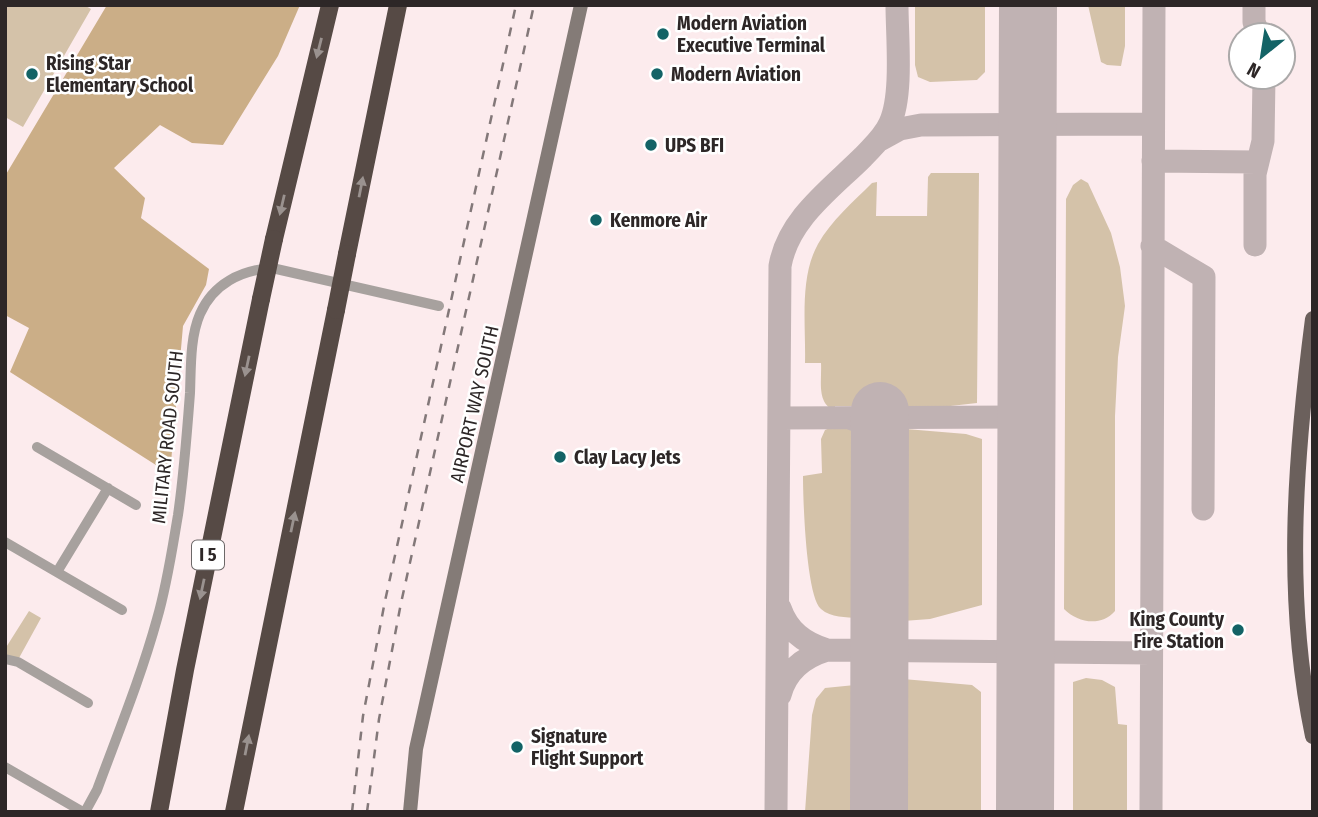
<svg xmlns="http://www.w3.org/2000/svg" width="1318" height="817" viewBox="0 0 1318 817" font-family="'Fira Sans Condensed',sans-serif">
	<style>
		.green { fill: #d4c2a9 }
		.forest { fill: #cbae87 }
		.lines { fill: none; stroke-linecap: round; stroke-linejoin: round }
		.taxiway { stroke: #c0b2b3; stroke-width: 23 }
		.runway { stroke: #c0b2b3; stroke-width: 58 }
		.street { stroke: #a7a19e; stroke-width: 10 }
		.secondary { stroke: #847b77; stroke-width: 14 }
		.primary { stroke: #6b605c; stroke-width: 16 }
		.highway { stroke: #564a45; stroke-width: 18 }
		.rail { stroke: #837879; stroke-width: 2.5; stroke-dasharray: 9 9; stroke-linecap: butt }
		.highway-bridge { stroke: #564a45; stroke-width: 18 }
		.oneway { fill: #9a928f }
		.poi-dot { fill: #136366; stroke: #fff; stroke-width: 2.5 }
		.labels { text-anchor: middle; stroke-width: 5; stroke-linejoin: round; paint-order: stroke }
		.shield { fill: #fff; stroke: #6c6868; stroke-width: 2 }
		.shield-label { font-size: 18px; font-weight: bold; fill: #2d2727 }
		.poi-label { font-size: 19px; font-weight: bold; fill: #2d2727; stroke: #fff; text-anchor: start }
		.street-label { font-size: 19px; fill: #2d2727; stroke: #fff }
	</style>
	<rect width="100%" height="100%" fill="#fcebed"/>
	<path class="green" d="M5 5H84L91 9 23 127 5 117Z
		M915 5H985V72L977 80 930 82 918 77 915 65Z
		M1088 5H1125V46L1121 66 1107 65 1101 62Z
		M931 173H979L977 403 906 411 905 404H852V406H835V411C816 403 822 381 821 363H805C806 325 799 278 818 244 831 221 853 202 872 183L877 182 876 216H927L928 177Z
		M1081 179 1088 183 1111 233 1120 267 1125 306 1118 357 1115 416V611C1101 627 1078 623 1064 609L1066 199 1073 185Z
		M832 427 856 428 860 439 858 618C846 617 831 618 821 609 806 596 803 499 803 476L822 473 821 439 825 430Z
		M906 429 966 434 982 439V605L930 619 903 621 904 440Z
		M29 611 41 618 19 658 5 655V649Z
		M1086 678 1102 680 1115 687 1118 724 1127 725V812H1073V682Z
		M903 679 972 685 981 692V812H903Z
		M855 685V812H805L812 715 816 699 825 688Z"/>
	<path class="forest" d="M107 5H300L278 56 223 145 192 143 160 125 114 168 145 198 141 218 209 269 206 285 183 326 170 474 10 372 29 328 5 315V176Z"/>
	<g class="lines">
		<path class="taxiway" d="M1254 5V22L1259 35
			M880 140 900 129 921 125 1153 124
			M1153 161 1257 162
			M1255 245V174L1263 141 1264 77
			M1152 246 1204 277 1203 509
			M779 418 1026 417
			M852 419C870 424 876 433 880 451
			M780 608C788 631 804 643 827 650
			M780 695C786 671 804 657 827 650L1151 653
			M776 812 780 266C788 219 831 189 863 157 873 146 884 137 890 123 903 95 897 37 897 5
			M1151 812 1154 5"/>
		<path class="runway" d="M879 812 880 411
			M1025 812 1028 5"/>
		<path class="street" d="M37 447 136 505
			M5 542 122 610
			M57 572 108 488
			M5 659 18 662 88 703
			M5 767 83 812
			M85 812 97 790C118 733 141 677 157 619 167 585 172 550 178 515 184 474 187 433 190 393 191 367 190 337 200 314 213 284 241 270 272 268L439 306"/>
		<path class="secondary" d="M410 812 416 749 581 5"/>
		<path class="primary" d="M1313 319C1295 458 1284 598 1313 736"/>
		<path class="highway" d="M274 239 330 5
			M347 254 398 5
			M159 812 185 670 261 299
			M234 812 336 310"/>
		<path class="rail" d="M1313 467V591
			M352 812 363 716 385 601 516 5
			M367 812 379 719 401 603 534 5"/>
		<path class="highway-bridge" d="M261 299 274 239
			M336 310 347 254"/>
	</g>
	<defs><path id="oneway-solid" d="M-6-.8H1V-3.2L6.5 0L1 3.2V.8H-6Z" transform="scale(1.75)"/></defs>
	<g class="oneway">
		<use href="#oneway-solid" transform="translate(319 48) rotate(104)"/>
		<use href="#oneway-solid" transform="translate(361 187) rotate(-79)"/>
		<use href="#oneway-solid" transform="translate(282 205) rotate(103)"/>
		<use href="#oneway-solid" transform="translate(247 366) rotate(102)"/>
		<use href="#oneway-solid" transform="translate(293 522) rotate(-78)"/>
		<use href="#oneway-solid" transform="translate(202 589) rotate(102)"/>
		<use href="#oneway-solid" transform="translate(247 745) rotate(-79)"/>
	</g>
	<g class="poi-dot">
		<circle cx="663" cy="34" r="7"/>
		<circle cx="32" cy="74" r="7"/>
		<circle cx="657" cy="74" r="7"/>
		<circle cx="651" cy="145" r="7"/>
		<circle cx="596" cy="220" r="7"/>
		<circle cx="560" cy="457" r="7"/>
		<circle cx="1238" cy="630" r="7"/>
		<circle cx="517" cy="747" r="7"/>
	</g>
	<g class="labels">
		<rect class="shield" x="192" y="540.5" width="32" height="29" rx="5"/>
		<g class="shield-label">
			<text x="208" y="561">I 5</text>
		</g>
		<g class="poi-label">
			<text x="677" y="30">Modern Aviation<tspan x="677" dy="22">Executive Terminal</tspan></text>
			<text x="46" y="70">Rising Star<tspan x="46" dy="22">Elementary School</tspan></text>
			<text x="671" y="81">Modern Aviation</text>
			<text x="665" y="152">UPS BFI</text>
			<text x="610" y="227">Kenmore Air</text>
			<text x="574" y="464">Clay Lacy Jets</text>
			<text x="1224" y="626" text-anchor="end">King County<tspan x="1224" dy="22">Fire Station</tspan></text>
			<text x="531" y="743">Signature<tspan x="531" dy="22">Flight Support</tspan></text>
		</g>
		<g class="street-label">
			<text transform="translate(474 404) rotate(-77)" y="7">AIRPORT WAY SOUTH</text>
			<text transform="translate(167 437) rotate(-84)" y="7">MILITARY ROAD SOUTH</text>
		</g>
	</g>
	<rect width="1318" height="817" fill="none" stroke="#2d2727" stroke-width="14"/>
	<g transform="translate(1262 56) rotate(210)"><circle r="33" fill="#ffffff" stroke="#aba9a9" stroke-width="2"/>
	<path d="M0-5L12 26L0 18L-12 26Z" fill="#136366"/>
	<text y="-10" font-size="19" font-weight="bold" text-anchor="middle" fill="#2d2727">N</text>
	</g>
</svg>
